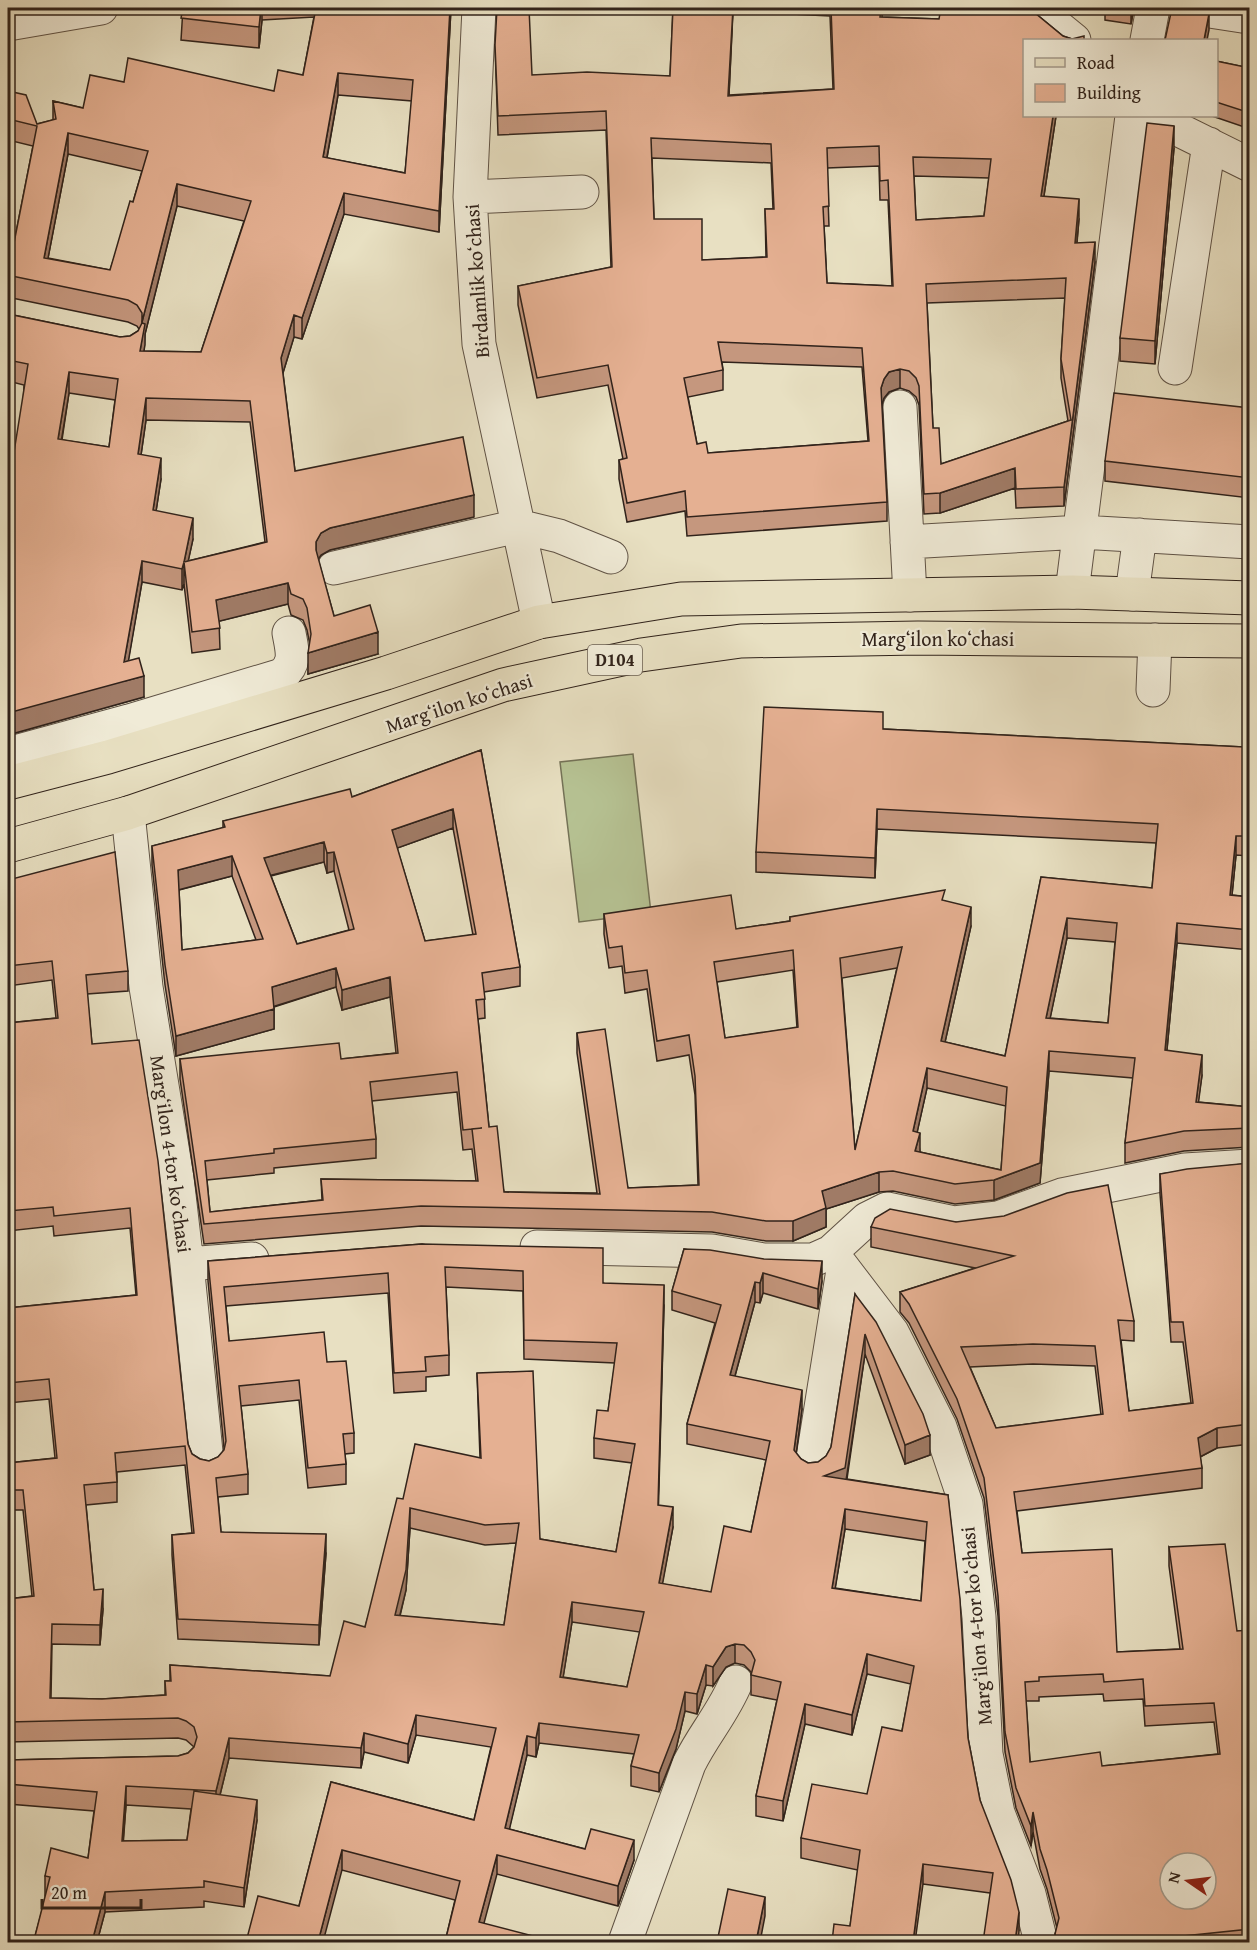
<svg xmlns="http://www.w3.org/2000/svg" width="1257" height="1950" viewBox="0 0 1257 1950" font-family="'Gentium Book Plus',serif">
	<style>
		.grass { fill: #b6c293; stroke: #747257; stroke-width: 1.5 }
		.lines { fill: none; stroke-linecap: round; stroke-linejoin: round }
		.minor-casing { stroke: #5f5245; stroke-width: 35 }
		.major-casing { stroke: #31231b; stroke-width: 35 }
		.minor { stroke: #f0ebd7; stroke-width: 33 }
		.major { stroke: #e8e0c2; stroke-width: 33 }
		.wall { fill: #c5977e; stroke: #31231b; stroke-width: 1.5; fill-rule: evenodd }
		.shaded-wall { fill: #a07b66; stroke: #31231b; stroke-width: 1.5 }
		.building { fill: #e5b092; stroke: #31231b; stroke-width: 1.5; fill-rule: evenodd }
		.labels { text-anchor: middle; stroke-width: 4.5; stroke-linejoin: round; paint-order: stroke }
		.shield { fill: #f0ebd7; stroke: #6a5f53; stroke-width: 1.5 }
		.shield-label { font-size: 18px; font-weight: bold; fill: #31231b }
		.street-label { font-size: 20px; fill: #31231b; stroke: #f0ebd7 }
	</style>
	<rect width="100%" height="100%" fill="#e8e0c2"/>
	<filter id="stains"><feTurbulence type="fractalNoise" baseFrequency=".00333" numOctaves="4"/><feColorMatrix values="0 0 0 0 .2 0 0 0 0 .09 0 0 0 0 .02 0 0 0 .5 -.17"/></filter>
	<radialGradient id="worn" r=".72"><stop offset=".6" stop-color="#630" stop-opacity="0"/><stop offset="1" stop-color="#630" stop-opacity=".3"/></radialGradient>
	<path class="grass" d="M633 754 651 913 579 922 560 762Z"/>
	<g class="lines">
		<g class="minor-casing">
			<path id="minor" d="M479 8 470 197 479 344 539 622
				M1041 8 1047 18 1074 40
				M1190 8 1242 16 1250 12
				M8 24 101 8
				M1147 40 1153 8
				M1151 116 1250 165
				M470 197 582 192
				M1175 368 1209 144
				M900 407 910 595
				M907 542 1081 532 1250 542
				M334 568 518 526 559 536 611 557
				M1072 592 1132 116
				M1132 594 1140 535
				M1153 690 1155 640
				M8 754 129 721 282 675C297 663 292 650 289 633
				M128 813 146 987 177 1178 187 1264 252 1259
				M537 1247 712 1251 764 1260H813L831 1252 867 1219 887 1209 954 1223 998 1218 1062 1195 1185 1170 1250 1166
				M831 1252 892 1332 940 1427 966 1504 979 1617 986 1754 998 1813 1029 1894 1041 1942
				M187 1264 207 1462
				M812 1464 843 1270
				M625 1942 689 1764C703 1735 724 1712 736 1682"/>
		</g>
		<g class="major-casing">
			<path id="major" d="M8 783 108 757 386 673 539 622 681 599 1072 592 1250 598
				M8 846 128 813 503 685 641 655 741 641 918 638 1250 641"/>
		</g>
		<use href="#minor" class="minor"/>
		<use href="#major" class="major"/>
	</g>
	<path class="wall" d="M183 8H451L439 232 344 214 302 339 294 337 283 373 295 471 474 517 330 550 321 555 318 559 334 616 378 654 308 674 310 645 307 630 303 620 291 615 288 604 219 621 220 649 192 653 184 584 182 590 142 582 128 661 144 697 8 735 24 385 8 381V314L120 337 130 336 138 331 139 329 137 326 128 322 12 298H8V252L12 253 33 146 8 140V91L37 124 53 120V101L83 108 124 82 274 91 303 75 314 17 262 20 259 48 181 40ZM338 95 412 101 405 173 327 158ZM68 154 142 171 133 202 110 270 48 258ZM177 206 244 221 201 352 144 351 145 334ZM69 393 115 400 109 447 62 440ZM146 420 250 422 265 542 188 561 193 539 156 511 161 479 141 455Z
		M673 8H883L882 17 939 19 1035 13 1063 36 1072 39 1084 40H1024V116H1056L1044 196 1079 219 1077 243 1095 262 1064 506 1016 508 1015 488 940 513 924 514 919 405 916 397 909 391 900 388 889 392 884 398 882 404 887 502V521L687 536 685 511 627 522 619 479V460L623 459 608 385 537 398 518 305V286L611 267 606 130 498 135 495 45 532 75 670 76ZM733 11 830 16 833 89 729 95ZM652 158 771 163 773 209H765L766 257 702 260 654 219ZM879 166 880 200H888L892 286 827 283 824 226H829L827 168ZM914 176 989 178 984 216 916 220ZM1065 298 1061 359V378L1068 421 941 464 933 428 927 303ZM722 362 862 367 868 441 708 453 697 444 688 397 723 390V370Z
		M1105 8H1134L1131 24 1105 20Z
		M1216 61 1250 68V129L1212 116H1216Z
		M1174 148 1155 364 1120 361V338Z
		M1250 408V498L1105 481V461Z
		M1250 713V856L1236 855 1232 895 1250 897V950L1177 943 1167 1050 1202 1075 1198 1102 1250 1107V1147L1184 1151 1125 1163V1143L1133 1078 1049 1071 1040 1183 994 1200 955 1204 893 1191 879 1192 826 1209V1227L793 1241H766L712 1232 421 1226 204 1244 180 1079V1059H341L396 1053 390 997 342 1010 336 987 274 1007V1029L176 1056 165 985 152 865V846L223 828V821L352 797 481 750 520 967V986L484 992 485 1018 478 1019 489 1127 504 1192 597 1193 577 1053V1033L628 1188 698 1185 695 1095 689 1055 657 1061 647 989 625 993 622 966 609 968 604 934V914L736 929 790 921V917L945 901 971 926 945 1042 1005 1056 1041 877 1152 888 1156 843 877 829 875 878 756 872V852L883 729 1244 747ZM453 828 473 935 425 941 397 848ZM324 862 327 873 334 871 349 930 297 944 271 876ZM232 876 256 940 182 950 179 890ZM1067 938 1115 942 1108 1023 1050 1018ZM897 968 855 1150 842 978ZM793 970 797 1028 725 1038 717 982ZM927 1088 1006 1106 1001 1170 920 1152 917 1132ZM457 1092 463 1150 472 1149 476 1181 321 1179 322 1200 210 1212 207 1180 274 1173V1168L376 1158V1139L372 1101Z
		M8 880 128 971V991L87 994 92 1044 188 1444 192 1454 200 1459 209 1461 218 1457 224 1450V1448L208 1281V1261L422 1244 603 1283 664 1305 658 1505 673 1527 662 1584 711 1592 751 1532 766 1460 687 1444V1424L715 1323 672 1310V1291L684 1249 822 1281 818 1309 763 1293 760 1303 755 1302 735 1376 802 1409 796 1453 801 1459 808 1463 818 1462 826 1456 831 1447 855 1294 930 1455 905 1464 865 1354 847 1479 948 1495 968 1738 980 1800 1019 1931 990 1893 923 1884 850 1926 858 1870 801 1858V1838L867 1794 902 1731 911 1684 867 1674 852 1735 805 1724 783 1821 756 1816V1796L777 1700 751 1695V1672L744 1665 735 1663 726 1667 713 1686 706 1685 697 1714 685 1711 676 1749 659 1792 631 1786V1766L634 1754 539 1743 536 1757 527 1755 509 1829 585 1849 634 1860 618 1906 497 1874 445 1942 455 1900 342 1870 299 1906 331 1782 474 1820 491 1747 416 1735 408 1763 364 1752 361 1768 229 1758 220 1795 257 1820 244 1907 204 1901V1907L105 1912 97 1942H8L34 1940 46 1896H45V1876L88 1858 94 1811 8 1804V1760L178 1756 188 1753 194 1747 186 1740 178 1738 8 1742V1599L32 1596 23 1510H8V1463L55 1458 49 1399 8 1403V1308L136 1295 130 1228 54 1236 53 1226 8 1231V1023L56 1018 52 980 8 986ZM446 1287 523 1291 524 1359 615 1363 608 1411 594 1438V1458L632 1463 616 1552 540 1539 477 1373 480 1458 403 1499 365 1627 330 1676 170 1665V1681H165V1695L102 1699 51 1698 52 1644 100 1645 103 1609 94 1590 86 1505 117 1502V1472L185 1465 192 1533 172 1535V1555L178 1639 319 1645 326 1553 221 1532 218 1497 248 1494V1474L241 1406 299 1400 308 1488 346 1484V1464L345 1454 354 1453V1433L327 1362 229 1341 226 1306 388 1293 394 1393 426 1391V1377L449 1375V1355ZM410 1528 485 1545 516 1543 504 1625 400 1616 406 1590ZM845 1529 925 1541 921 1601 835 1588ZM572 1622 640 1632 627 1687 563 1677ZM126 1805 191 1809 187 1840 123 1841Z
		M1250 1163V1444L1217 1448 1200 1457 1202 1468V1488L1017 1511 1022 1553 1117 1652 1180 1649 1169 1566V1547L1237 1631 1250 1630V1942H1055V1934L1057 1928 1047 1889 1040 1869 1033 1832 1031 1846 1016 1808 1005 1752 998 1616 984 1498 957 1419 909 1323 900 1312V1292L975 1268 871 1247V1227L956 1222 1134 1321V1341L1121 1340 1129 1411 1191 1403 1183 1342H1171L1160 1194V1174ZM1033 1364 1095 1366 1101 1415 996 1428 970 1367ZM1103 1694 1104 1701 1143 1699 1145 1726 1214 1722 1218 1754 1102 1766 1030 1762 1026 1701H1039V1697Z"/>
	<path class="shaded-wall" d="M261 8H262V20L259 48V27Z
		M450 8H451L439 232V211Z
		M733 8 728 115V96Z
		M1131 8H1134L1131 24Z
		M1209 14V30L1207 40H1204Z
		M338 73V95L323 179V157Z
		M1053 116H1056L1041 215V196Z
		M1174 126V148L1155 364V341Z
		M68 133V154L44 279V258Z
		M177 184V206L145 334V345L140 372V351L142 338V322Z
		M344 193V214L302 339V318Z
		M1079 199V219L1075 262V243Z
		M1095 242V262L1064 506V487Z
		M294 315V337L281 379V358Z
		M900 369V388L889 392 884 398 881 407V388L884 379 889 372Z
		M69 372V393L58 461V439Z
		M146 398V420L138 476V454Z
		M161 458V479L153 531V510Z
		M1015 468V488L940 513V493Z
		M474 495V517L330 550 321 555 316 563V542L321 533 330 528Z
		M193 518V539L185 576 184 562Z
		M142 561V582L125 681 144 676V697L8 735V713L124 662Z
		M184 562V584L182 590V569Z
		M288 583V604L216 622V600Z
		M378 632V654L308 674V653Z
		M453 809V828L392 850V830Z
		M877 809V829L875 878V858Z
		M1236 836V855L1230 915V895Z
		M324 842V862L264 877V858Z
		M334 852V871L327 873V853Z
		M232 856V876L178 890V870Z
		M971 907V926L941 1060V1041Z
		M1067 918V938L1046 1038V1018Z
		M1177 923V943L1165 1070V1050Z
		M336 968V987L272 1007V987Z
		M390 977V997L342 1010V990Z
		M274 1009V1029L176 1056V1036Z
		M1049 1051V1071L1040 1183 994 1200V1180L1040 1163Z
		M1202 1055V1075L1196 1122V1102Z
		M927 1068V1088L913 1151V1131Z
		M920 1133V1153L915 1151Z
		M879 1172V1192L826 1209V1227L793 1241V1221L822 1191Z
		M822 1261V1281L818 1309V1289Z
		M763 1273V1293L760 1303V1283Z
		M755 1282V1302L730 1394V1375Z
		M664 1285V1305L658 1524V1505Z
		M865 1334V1354L845 1487 824 1476Z
		M802 1390V1409L794 1470V1450Z
		M1217 1428V1448L1198 1458V1438Z
		M930 1435V1455L905 1464V1445Z
		M673 1507V1527L659 1603V1583Z
		M410 1508V1528L406 1590 395 1635V1615Z
		M845 1509V1529L832 1608V1588Z
		M326 1534V1553L319 1645V1625Z
		M103 1589V1609L100 1645V1625Z
		M572 1602V1622L560 1697V1677Z
		M735 1644V1663L726 1667 713 1686V1667L726 1647Z
		M867 1654V1674L852 1735V1715Z
		M706 1665V1685L697 1714V1694Z
		M685 1692V1711L676 1749 659 1792V1773Z
		M805 1704V1724L783 1821V1801Z
		M416 1715V1735L408 1763V1744Z
		M539 1723V1743L536 1757V1738Z
		M364 1733V1752L361 1768V1748Z
		M527 1736V1755L505 1848V1828Z
		M229 1738V1758L216 1811V1791Z
		M126 1786V1805L122 1861V1841Z
		M257 1800V1820L244 1907V1888Z
		M1033 1812V1832L1031 1846V1826Z
		M634 1840V1860L618 1906V1886Z
		M342 1850V1870L323 1942H318Z
		M497 1855V1874L479 1942V1922Z
		M923 1864V1884L915 1942H913Z
		M105 1892V1912L97 1942H92Z
		M765 1897V1916L760 1942H756Z
		M1019 1912V1931L1018 1942H1015Z"/>
	<path class="building" d="M183 8H261L259 27 181 18Z
		M316 8H450L439 211 344 193 302 318 294 315 281 358 295 471 463 437 474 495 330 528 321 533 316 542V550L334 616 370 605 378 632 308 653 311 634 307 608 303 599 291 594 288 583 216 600 220 628 192 632 184 562 182 569 142 561 124 662 139 658 144 676 8 713V490L28 364 8 360V314L120 337 130 336 138 331 142 323 145 324 140 351 201 352 251 201 177 184 142 322V313L137 305 128 300 12 276 8 277V252L12 253 37 126 8 119V91L26 95 37 124 56 119 53 101 83 108 90 75 124 82 128 58 274 91 278 70 303 75ZM338 73 413 80 405 173 323 157ZM68 133 148 151 133 202 130 201 110 270 44 258ZM69 372 118 379 109 447 58 439ZM146 398 250 401 267 542 184 562 193 518 153 510 161 458 138 454Z
		M497 8H529L532 75 587 72 670 76 673 8H733L728 96 834 89 831 8H881L880 17 939 19 941 8H1031L1035 13 1063 36 1072 39 1084 36V40H1024V116H1053L1041 196 1079 199 1075 243 1095 242 1064 487 1016 489 1015 468 940 493 924 494 919 386 916 378 909 371 900 369 889 372 884 379 881 388 887 502 687 517 685 491 627 503 619 460 627 458 608 365 537 378 518 286 612 267 606 111 498 116 495 45ZM651 138 771 144 774 209H765L767 257 702 260V219H654ZM879 146 880 181 888 180 893 286 827 283 823 207 829 206 827 148ZM913 157 991 159 984 216 916 220ZM1066 278 1061 359 1071 420 941 464 939 428H933L926 284ZM718 342 862 348 869 441 708 453 706 442 697 444 684 378 723 370Z
		M1172 8H1179L1187 11 1209 14 1204 40H1165Z
		M1216 61 1250 68V113L1216 102Z
		M1147 123 1174 126 1155 341 1120 338Z
		M1114 393 1250 408V478L1105 461Z
		M764 707 883 712V729L1244 747 1245 713H1250V836H1236L1230 895 1250 897V930L1177 923 1165 1050 1202 1055 1196 1102 1250 1107V1128L1184 1131 1125 1143 1135 1058 1049 1051 1040 1163 994 1180 955 1184 893 1171 879 1172 822 1191 826 1208 793 1221H766L712 1212 421 1206 204 1224 180 1059 339 1043 341 1059 398 1053 390 977 342 990 336 968 272 987 274 1009 176 1036 165 965 152 846 225 827 223 821 350 789 352 797 481 750 520 967 482 973 485 999 476 1000 489 1127 497 1126 504 1192 600 1194 577 1033 605 1029 628 1188 699 1185 695 1076 689 1035 657 1041 647 970 625 973 622 946 609 948 604 914 731 895 736 929 790 921V917L945 890 942 900 971 907 941 1041 1005 1056 1041 877 1152 888 1158 824 877 809 875 858 756 852ZM453 809 476 934 425 941 392 830ZM324 842 327 853 334 852 354 929 297 944 264 858ZM232 856 263 939 182 950 178 870ZM1067 918 1117 923 1108 1023 1046 1018ZM902 947 855 1150 840 958ZM793 950 798 1027 725 1038 714 962ZM927 1068 1007 1087 1001 1170 915 1151 920 1133 913 1131ZM457 1072 463 1130 482 1128 472 1129 478 1181 321 1179 323 1200 210 1212 205 1161 274 1153V1149L376 1139 370 1082Z
		M115 852 128 971 86 975 92 1044 139 1040 158 1161 188 1444 192 1454 200 1459 209 1461 218 1457 224 1450 226 1441 208 1261 422 1244 603 1248V1283L664 1285 658 1505 673 1507 659 1583 711 1592 724 1526 751 1532 770 1441 687 1424 721 1305 672 1291 684 1249 710 1250 764 1259 822 1261 818 1289 763 1273 760 1283 755 1282 730 1375 802 1390 794 1450 801 1459 808 1463 818 1462 826 1456 831 1447 855 1294 876 1322 923 1414 930 1435 905 1445 865 1334 845 1468 824 1476 948 1495 960 1599 968 1738 980 1800 1011 1880 1019 1912 1015 1942H983L993 1873 923 1864 913 1942H832L834 1924 850 1926 860 1850 801 1838 812 1784 867 1794 882 1727 902 1731 914 1666 867 1654 852 1715 805 1704 783 1801 756 1796 781 1682 751 1675 755 1660 751 1652 744 1645 735 1644 726 1647 713 1667 706 1665 697 1694 685 1692 676 1729 659 1773 631 1766 639 1735 539 1723 536 1738 527 1736 505 1828 585 1849 591 1829 634 1840 618 1886 497 1855 479 1922 556 1942H445L460 1881 342 1850 318 1942H246L258 1896 299 1906 331 1782 474 1820 496 1728 416 1715 408 1744 364 1733 361 1748 229 1738 216 1791 126 1786 122 1841 187 1840 194 1791 257 1800 244 1888 204 1881V1887L105 1892 92 1942H8V1934L34 1940 50 1877 45 1876 51 1848 88 1858 97 1792 8 1784V1760L178 1756 188 1753 194 1747 197 1737 194 1727 186 1721 178 1718 8 1722V1599L34 1596 23 1490H8V1463L57 1458 49 1379 8 1383V1308L137 1295 130 1208 54 1216 53 1207 8 1211V1023L58 1018 52 961 8 966V880ZM445 1267 523 1271 524 1340 617 1343 608 1411 597 1410 594 1438 635 1444 616 1552 540 1539 533 1371 477 1373 481 1458 415 1444 403 1499 397 1498 365 1627 344 1621 330 1676 170 1665 171 1681H165L166 1695 102 1699 50 1698 52 1624 100 1625 103 1589 94 1590 84 1485 117 1482 115 1453 185 1446 194 1533 172 1535 178 1619 319 1625 326 1534 221 1532 216 1478 248 1474 239 1386 299 1380 308 1468 346 1464 343 1434 354 1433 346 1361 327 1362 324 1332 229 1341 224 1287 388 1273 394 1373 426 1371 425 1357 449 1355ZM410 1508 485 1525 519 1523 504 1625 395 1615 406 1570ZM845 1509 927 1522 921 1601 832 1588ZM572 1602 644 1612 627 1687 560 1677Z
		M1250 1163V1424L1217 1428 1198 1438 1202 1468 1014 1492 1022 1553 1112 1549 1117 1652 1183 1649 1169 1547 1225 1544 1237 1631 1250 1630V1929L1155 1939V1942H1057L1055 1934 1059 1918 1047 1870 1040 1849 1033 1812 1031 1826 1016 1788 1005 1732 998 1596 984 1478 957 1399 909 1304 900 1292 1014 1256 871 1227 875 1218 890 1209 956 1222 1004 1216 1067 1193 1108 1185 1134 1321 1118 1320 1129 1411 1193 1403 1183 1322H1171L1160 1174 1187 1169ZM1033 1344 1095 1346 1103 1414 996 1428 961 1347ZM1103 1674 1104 1682 1143 1679 1145 1706 1214 1703 1220 1754 1102 1766 1100 1752 1030 1762 1025 1682 1039 1681V1677ZM1170 1863H1206V1899H1170Z
		M728 1889 765 1897 756 1942H717Z"/>
	<g class="labels">
		<rect class="shield" x="588" y="645" width="54" height="30" rx="4.5"/>
		<g class="shield-label">
			<text x="615" y="666">D104</text>
		</g>
		<g class="street-label">
			<text transform="translate(477 281) rotate(-94)" y="7">Birdamlik koʻchasi</text>
			<text x="938" y="646">Margʻilon koʻchasi</text>
			<text transform="translate(459 703) rotate(-18)" y="7">Margʻilon koʻchasi</text>
			<text transform="translate(171 1154) rotate(82)" y="7">Margʻilon 4-tor koʻchasi</text>
			<text transform="translate(976 1626) rotate(-95)" y="7">Margʻilon 4-tor koʻchasi</text>
		</g>
	</g>
	<rect width="1257" height="1950" fill="none" stroke="#e8e0c2" stroke-width="30"/>
	<rect x="9" y="9" width="1239" height="1932" fill="none" stroke="#31231b" stroke-width="3"/>
	<rect x="15" y="15" width="1227" height="1920" fill="none" stroke="#31231b" stroke-width="1.5"/>
	<rect x="1023" y="39" width="195" height="78" fill="#f0ebd7" stroke="#a49b8c" stroke-width="1.5"/>
	<rect x="1035" y="58" width="30" height="9" fill="#e8e0c2" stroke="#a49b8c" stroke-width="1.5"/>
	<text x="1077" y="69" font-size="18" fill="#31231b">Road</text>
	<rect x="1035" y="84" width="30" height="18" fill="#e5b092" stroke="#a49b8c" stroke-width="1.5"/>
	<text x="1077" y="99" font-size="18" fill="#31231b">Building</text>
	<g transform="translate(1188 1881) rotate(284)"><circle r="28" fill="#f0ebd7" stroke="#a49b8c" stroke-width="1.5"/>
	<path d="M0-4.5L10 22L0 15L-10 22Z" fill="#8f2418"/>
	<text y="-9" font-size="16" font-weight="bold" text-anchor="middle" fill="#31231b">N</text>
	</g>
	<path d="M42 1899v9h99v-9" fill="none" stroke="#31231b" stroke-width="3"/>
	<text x="51" y="1899" font-size="18" fill="#31231b" stroke="#f0ebd7" stroke-width="4.5" paint-order="stroke">20 m</text>
	<rect width="100%" height="100%" filter="url(#stains)"/>
	<rect width="100%" height="100%" fill="url(#worn)"/>
</svg>
